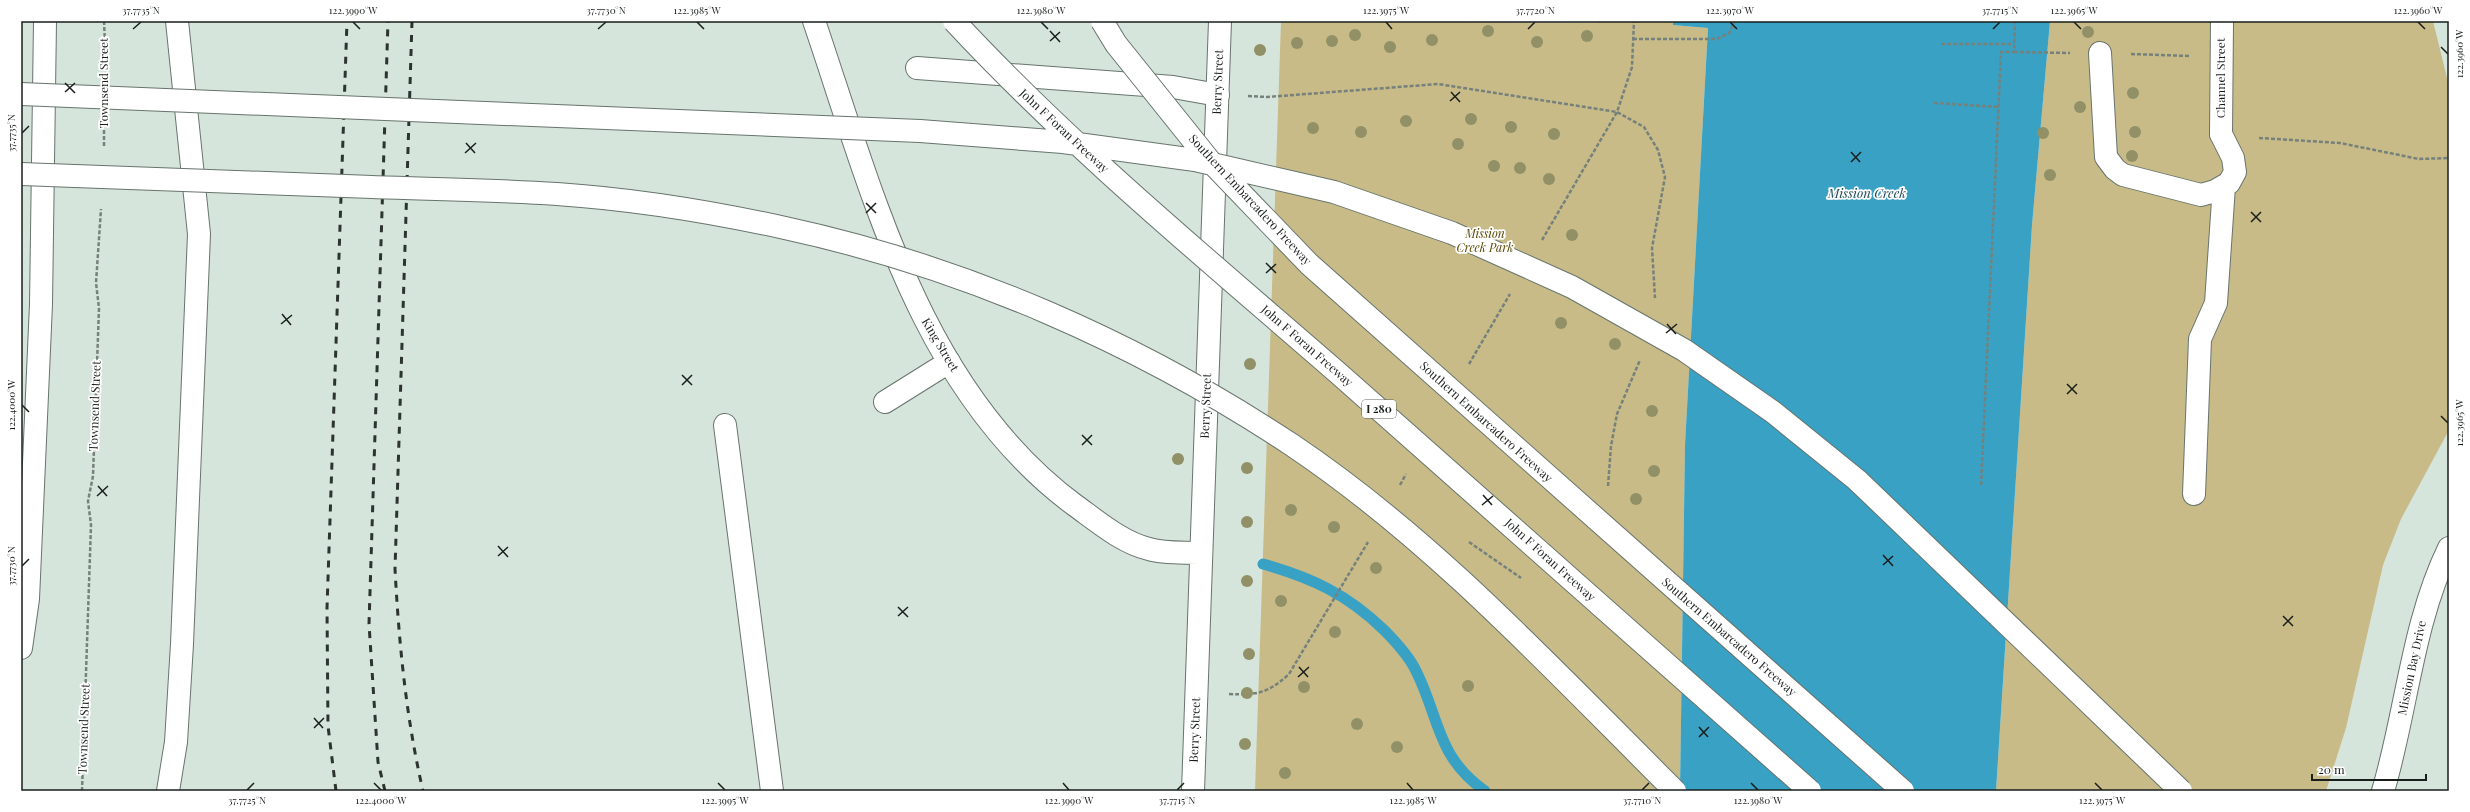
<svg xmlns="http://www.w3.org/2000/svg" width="2470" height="812" viewBox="0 0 2470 812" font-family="'Playfair Display',serif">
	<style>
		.green { fill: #c8bb88 }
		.water { fill: #38a1c4 }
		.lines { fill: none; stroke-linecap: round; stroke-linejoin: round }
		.stream { stroke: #38a1c4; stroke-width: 11 }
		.service-casing { stroke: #67746c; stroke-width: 24 }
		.minor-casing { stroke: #67746c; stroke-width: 24 }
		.tertiary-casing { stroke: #67746c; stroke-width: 24 }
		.path { stroke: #77817b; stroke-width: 2.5; stroke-dasharray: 4 2; stroke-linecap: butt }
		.service { stroke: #fff; stroke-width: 22 }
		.minor { stroke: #fff; stroke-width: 22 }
		.tertiary { stroke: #fff; stroke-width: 22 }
		.rail { stroke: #2d332f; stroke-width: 3; stroke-dasharray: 7 7; stroke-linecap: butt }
		.motorway-bridge-casing { stroke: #67746c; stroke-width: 24; stroke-linecap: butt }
		.motorway-bridge { stroke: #fff; stroke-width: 22 }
		.tree { fill: #919066 }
		.ticks { fill: none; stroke: #191e1b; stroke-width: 1.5 }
		.labels { text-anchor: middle; stroke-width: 3.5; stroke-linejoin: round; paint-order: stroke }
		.shield { fill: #fff; stroke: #5e625f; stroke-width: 1 }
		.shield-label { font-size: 11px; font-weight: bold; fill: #191e1b }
		.street-label { font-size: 12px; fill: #191e1b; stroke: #fff }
		.park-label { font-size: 12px; font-style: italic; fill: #594a05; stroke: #fff }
		.water-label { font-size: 13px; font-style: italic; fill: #1c4858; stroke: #fff }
		.neatline { fill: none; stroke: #191e1b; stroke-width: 1.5 }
		.ticks-label { font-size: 10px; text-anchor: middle; fill: #191e1b }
	</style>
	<rect width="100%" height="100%" fill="#d6e5dc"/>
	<path class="green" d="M1281 21 1597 23 1598 21H1673V25L1708 28 1685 445 1680 791H1255Z
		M2050 21H2433L2449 86V430L2401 519 2383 565 2346 728 2326 791H1996L2032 225Z"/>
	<path class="water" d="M1673 21H2050L2032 225 1996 791H1680L1685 445 1708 28 1673 25Z"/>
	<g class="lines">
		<path class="stream" d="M1263 564C1312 578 1347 594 1384 630 1396 642 1410 657 1417 673 1440 720 1437 757 1485 791"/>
		<g class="service-casing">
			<path id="service" d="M2100 53 2106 157 2115 169 2123 175 2201 195 2215 191 2229 183 2235 172 2233 158 2221 134
				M917 68 1173 87 1218 95
				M885 402 949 362
				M725 425 772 791
				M2194 494 2200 339 2216 303 2224 186
				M168 791 176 742 182 644 199 234 177 21"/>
		</g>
		<g class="minor-casing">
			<path id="minor" d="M814 21C873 194 921 392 1076 506 1098 522 1123 543 1149 549 1165 554 1184 552 1201 553
				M2221 134 2222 21
				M1193 791 1220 21"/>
		</g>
		<g class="tertiary-casing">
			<path id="tertiary" d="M21 648 28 599 41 304 45 21
				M2383 791C2407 710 2412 624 2449 548"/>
		</g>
		<path class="path" d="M104 21 106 66
			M1633 39H1717L1729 33 1735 21
			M1941 44H2014
			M2014 52 2070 53
			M2131 54 2190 56
			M1248 96 1267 97 1438 84 1617 112 1644 127 1658 150 1665 177 1652 248 1655 298
			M1934 103 1999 107
			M2259 138 2340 143 2419 159 2449 158
			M104 146V129
			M1542 240 1617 112 1632 67 1634 21
			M1469 364 1510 294
			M1400 485 1406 474
			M1981 485 2001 52H2014L2015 21
			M1608 486 1611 446 1617 414 1640 360
			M1469 542 1521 578
			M1229 694C1257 695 1267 694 1289 674L1368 542
			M82 791 91 525 88 501 93 476 99 308 96 283 101 209"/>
		<use href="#service" class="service"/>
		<use href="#minor" class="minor"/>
		<use href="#tertiary" class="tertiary"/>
		<path class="rail" d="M412 21 395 569C399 644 406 717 423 791
			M336 791 328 726 327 608 347 21
			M385 791 378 762 369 624 388 21"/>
		<g class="motorway-bridge-casing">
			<path id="motorway-bridge" d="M954 21C1072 148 1207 259 1338 373 1496 511 1653 651 1810 791
				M1102 21 1116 44 1209 160 1309 264 1903 791
				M21 94 920 131 1063 142 1195 160 1334 192 1452 233 1572 287 1684 350 1773 412 1857 480 2181 791
				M21 174C138 178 255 183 372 187 433 189 495 190 557 194 630 199 712 212 785 228 965 267 1138 343 1292 445 1435 541 1553 670 1675 791"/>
		</g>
		<use href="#motorway-bridge" class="motorway-bridge"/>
	</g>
	<g class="tree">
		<circle cx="1488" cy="31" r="6"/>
		<circle cx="2088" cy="32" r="6"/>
		<circle cx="1355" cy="35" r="6"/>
		<circle cx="1587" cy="36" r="6"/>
		<circle cx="1432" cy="40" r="6"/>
		<circle cx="1332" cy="41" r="6"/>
		<circle cx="1537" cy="42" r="6"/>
		<circle cx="1297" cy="43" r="6"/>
		<circle cx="1390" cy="47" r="6"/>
		<circle cx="1260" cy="50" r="6"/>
		<circle cx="2133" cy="93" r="6"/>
		<circle cx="2080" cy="107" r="6"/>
		<circle cx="1471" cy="119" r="6"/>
		<circle cx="1406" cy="121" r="6"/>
		<circle cx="1511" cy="127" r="6"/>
		<circle cx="1313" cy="128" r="6"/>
		<circle cx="1361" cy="132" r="6"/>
		<circle cx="2135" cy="132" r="6"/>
		<circle cx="2043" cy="133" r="6"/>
		<circle cx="1554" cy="134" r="6"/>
		<circle cx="1458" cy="144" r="6"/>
		<circle cx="2132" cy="156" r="6"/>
		<circle cx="1494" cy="166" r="6"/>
		<circle cx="1520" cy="168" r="6"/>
		<circle cx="2050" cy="175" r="6"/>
		<circle cx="1549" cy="179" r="6"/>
		<circle cx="1572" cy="235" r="6"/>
		<circle cx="1561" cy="323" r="6"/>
		<circle cx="1615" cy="344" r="6"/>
		<circle cx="1250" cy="364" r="6"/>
		<circle cx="1652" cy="411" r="6"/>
		<circle cx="1178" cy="459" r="6"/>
		<circle cx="1247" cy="468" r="6"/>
		<circle cx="1654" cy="471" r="6"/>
		<circle cx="1636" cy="499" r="6"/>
		<circle cx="1291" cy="510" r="6"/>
		<circle cx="1247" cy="522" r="6"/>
		<circle cx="1334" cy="527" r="6"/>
		<circle cx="1376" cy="568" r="6"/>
		<circle cx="1247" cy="581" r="6"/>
		<circle cx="1281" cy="601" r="6"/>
		<circle cx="1335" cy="632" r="6"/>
		<circle cx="1249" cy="654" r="6"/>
		<circle cx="1468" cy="686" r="6"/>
		<circle cx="1304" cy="687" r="6"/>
		<circle cx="1247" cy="693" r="6"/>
		<circle cx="1357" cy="724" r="6"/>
		<circle cx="1245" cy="744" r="6"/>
		<circle cx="1397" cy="747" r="6"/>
		<circle cx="1285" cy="773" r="6"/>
	</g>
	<path class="ticks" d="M353 22 360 29M697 22 704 29M1041 22 1048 29M1386 22 1392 29M1730 22 1737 29M2074 22 2081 29M2418 22 2425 29M133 29 141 22M598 29 606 22M1528 29 1535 22M1993 29 2000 22M1050 31 1060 42M1050 41 1060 32M2441 47 2448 54M65 83 75 93M65 92 75 83M1451 92 1460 102M1450 101 1460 92M22 133 29 126M466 143 475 153M1851 152 1860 162M465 153 476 143M1851 162 1861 152M866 203 876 213M2251 212 2261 222M866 213 876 203M2251 222 2261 212M1266 263 1276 273M1266 273 1276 264M282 314 291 325M281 324 292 315M1667 324 1676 334M1666 333 1677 324M682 375 692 385M2067 384 2077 394M682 385 692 375M2067 394 2077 384M22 405 29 412M2441 416 2448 423M1082 435 1092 445M1082 445 1092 435M98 486 107 496M1483 495 1492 505M97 496 108 486M1482 505 1493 496M498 546 508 557M1883 555 1893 566M498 556 508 547M1883 565 1893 556M22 566 29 559M898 607 908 617M898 616 908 607M2283 616 2293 626M2283 626 2293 616M1299 667 1308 677M1298 677 1309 667M314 718 323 728M1699 727 1708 737M314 728 324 718M1699 737 1709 727M374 783 381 790M718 783 725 790M1063 783 1069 790M1407 783 1413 790M1751 783 1758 790M2095 783 2102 790M247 790 254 783M1177 790 1184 783M1642 790 1649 783"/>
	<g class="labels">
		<rect class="shield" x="1362" y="400" width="34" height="18" rx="3"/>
		<g class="shield-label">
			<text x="1379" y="413">I 280</text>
		</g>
		<g class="street-label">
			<text transform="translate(2221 78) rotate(-90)" y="4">Channel Street</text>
			<text transform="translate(1218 82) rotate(-88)" y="4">Berry Street</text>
			<text transform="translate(104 83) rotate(-90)" y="4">Townsend Street</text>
			<text transform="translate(1064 131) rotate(43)" y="4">John F Foran Freeway</text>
			<text transform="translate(1250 200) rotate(47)" y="4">Southern Embarcadero Freeway</text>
			<text transform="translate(940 345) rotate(59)" y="4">King Street</text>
			<text transform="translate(1307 346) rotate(41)" y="4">John F Foran Freeway</text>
			<text transform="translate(95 406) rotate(-88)" y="4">Townsend Street</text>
			<text transform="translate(1206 406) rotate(-88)" y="4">Berry Street</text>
			<text transform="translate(1486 422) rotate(42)" y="4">Southern Embarcadero Freeway</text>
			<text transform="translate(1550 560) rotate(42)" y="4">John F Foran Freeway</text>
			<text transform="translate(1729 637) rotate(41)" y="4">Southern Embarcadero Freeway</text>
			<text transform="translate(2412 668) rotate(-78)" y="4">Mission Bay Drive</text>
			<text transform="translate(84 729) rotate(-88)" y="4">Townsend Street</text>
			<text transform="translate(1195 730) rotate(-88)" y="4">Berry Street</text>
		</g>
		<g class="park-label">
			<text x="1485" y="238">Mission<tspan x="1485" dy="14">Creek Park</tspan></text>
		</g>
		<g class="water-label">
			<text x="1867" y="198">Mission Creek</text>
		</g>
	</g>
	<rect width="2470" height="812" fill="none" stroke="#ffffff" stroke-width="44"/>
	<path d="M2312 774v6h114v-6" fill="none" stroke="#191e1b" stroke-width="2"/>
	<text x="2318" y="774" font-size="12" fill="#191e1b" stroke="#ffffff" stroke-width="3" paint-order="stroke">20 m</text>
	<rect x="22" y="22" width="2426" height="768" class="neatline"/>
	<g class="ticks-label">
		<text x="141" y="14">37.7735°N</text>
		<text x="353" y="14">122.3990°W</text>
		<text x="606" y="14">37.7730°N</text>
		<text x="697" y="14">122.3985°W</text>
		<text x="1041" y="14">122.3980°W</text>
		<text x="1386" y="14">122.3975°W</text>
		<text x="1535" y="14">37.7720°N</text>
		<text x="1730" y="14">122.3970°W</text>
		<text x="2000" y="14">37.7715°N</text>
		<text x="2074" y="14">122.3965°W</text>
		<text x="2418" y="14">122.3960°W</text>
		<text transform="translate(2459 54) rotate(-90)" y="4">122.3960°W</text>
		<text transform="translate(11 133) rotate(-90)" y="4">37.7735°N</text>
		<text transform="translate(11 405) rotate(-90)" y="4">122.4000°W</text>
		<text transform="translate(2459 423) rotate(-90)" y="4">122.3965°W</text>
		<text transform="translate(11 566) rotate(-90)" y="4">37.7730°N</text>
		<text x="247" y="804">37.7725°N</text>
		<text x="381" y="804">122.4000°W</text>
		<text x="725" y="804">122.3995°W</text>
		<text x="1069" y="804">122.3990°W</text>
		<text x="1177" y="804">37.7715°N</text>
		<text x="1413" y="804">122.3985°W</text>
		<text x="1642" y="804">37.7710°N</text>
		<text x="1758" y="804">122.3980°W</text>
		<text x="2102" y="804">122.3975°W</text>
	</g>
</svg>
